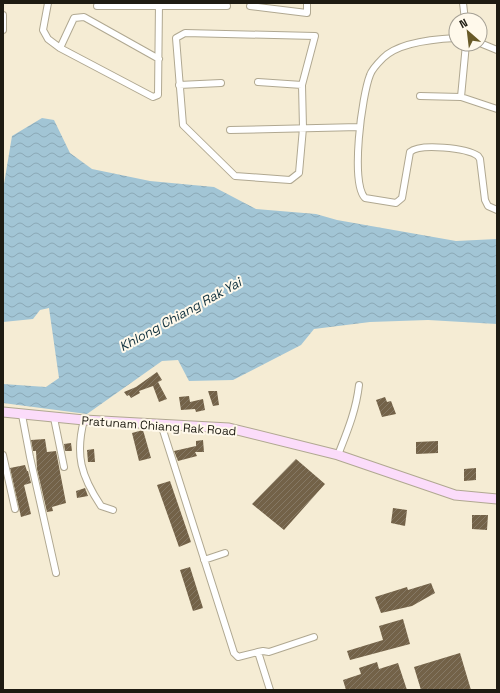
<svg xmlns="http://www.w3.org/2000/svg" width="500" height="693" viewBox="0 0 500 693" font-family="'Space Grotesk',sans-serif">
	<style>
		.water { fill: url(#water-waves) }
		.building { fill: url(#building-hatch) }
		.lines { fill: none; stroke-linecap: round; stroke-linejoin: round }
		.street-casing { stroke: #b0a891; stroke-width: 8 }
		.secondary-casing { stroke: #b0a891; stroke-width: 11 }
		.street { stroke: #fff; stroke-width: 6 }
		.secondary { stroke: #fbdcfa; stroke-width: 9 }
		.labels { text-anchor: middle; stroke-width: 4; stroke-linejoin: round; paint-order: stroke }
		.street-label { font-size: 12px; fill: #1e1b12; stroke: #fff9eb }
		.water-label { font-size: 13px; font-style: italic; fill: #0f303d; stroke: #fff9eb }
	</style>
	<defs>
		<pattern id="water-waves" width="16" height="10" patternUnits="userSpaceOnUse"><rect width="16" height="10" fill="#a2c5d5"/><path d="M0 5q4-4 8 0t8 0" fill="none" stroke="#8ba9b6"/></pattern>
		<pattern id="building-hatch" width="6" height="6" patternUnits="userSpaceOnUse"><rect width="6" height="6" fill="#736248"/><path d="M-1 1l2-2M0 6l6-6M5 7l2-2" fill="none" stroke="#857864"/></pattern>
	</defs>
	<rect width="100%" height="100%" fill="#f5ecd4"/>
	<path class="water" d="M42 118 54 120 70 153 92 169 150 181 214 187 256 209 316 214 337 220 456 241 497 239V324L428 320 370 322 314 329 301 345 233 380 189 381 178 360 162 361 87 414 3 403V384L46 387 59 378 49 308 40 310 33 319 3 322V190L12 136Z"/>
	<path class="building" d="M157 372 162 380 158 382 167 399 159 402 153 386 139 391 140 393 131 398 129 395 127 396 124 392 136 387Z
		M208 391H217L219 405 213 406Z
		M189 396 190 402 203 399 205 410 196 412 195 409 181 410 179 397Z
		M385 397 387 402 391 401 396 414 382 417 376 400Z
		M143 430 151 458 139 461 132 433Z
		M45 439 47 452 56 451 66 503 52 507 53 511 47 512 37 469 36 451H33L31 440Z
		M203 440 204 452H195L197 456 178 461 174 451 196 446V441Z
		M438 441V453L416 454V442Z
		M71 443 72 451H65L64 444Z
		M94 449 95 462H88L87 450Z
		M296 459 325 484 284 530 252 504Z
		M25 465 27 471H28L31 483 24 485 31 514 21 517 10 468Z
		M476 468V480L464 481V469Z
		M170 481 191 542 179 547 157 485Z
		M85 488 88 496 77 498 76 491Z
		M393 508 407 510 405 526 391 523Z
		M472 515H488L487 530 472 529Z
		M190 567 203 608 193 611 180 570Z
		M431 583 435 593 412 606 381 613 375 597 407 587 408 590Z
		M403 619 410 644 350 660 347 651 383 640 379 626Z
		M460 653 471 690H421L414 667Z
		M377 662 379 669 398 663 407 690H346L343 680 361 674 359 668Z"/>
	<g class="lines">
		<g class="street-casing">
			<path id="street" d="M48 3 43 30 48 39 60 48 153 97 158 95 159 3
				M463 3 465 20
				M97 6H227
				M250 6 307 13V3
				M3 15V30
				M185 33 315 36 302 85 303 128 299 173 290 180 235 176 183 125 176 38Z
				M456 38C435 39 399 42 383 58 379 62 372 69 370 75 362 95 350 183 365 198L396 203 402 198 410 152C420 143 467 148 478 156L480 159 485 200 488 206 497 210
				M480 43 497 50
				M60 48 74 18 84 17 159 59
				M258 82 302 85
				M179 85 221 83
				M420 96 461 97 497 109
				M461 97 466 44
				M230 130 359 127
				M22 415 30 457 56 573
				M54 418 64 467
				M84 420C75 455 81 476 101 506L113 510
				M161 424 234 653 238 657 258 652 270 690
				M3 455 15 509
				M338 455C347 432 356 411 359 385
				M204 560 225 553
				M258 652 263 651 269 652 314 637"/>
		</g>
		<g class="secondary-casing">
			<path id="secondary" d="M3 412 84 420 229 428 338 455 455 495 497 499"/>
		</g>
		<use href="#street" class="street"/>
		<use href="#secondary" class="secondary"/>
	</g>
	<g class="labels">
		<g class="street-label">
			<text transform="translate(159 426) rotate(4)" y="4">Pratunam Chiang Rak Road</text>
		</g>
		<g class="water-label">
			<text transform="translate(180 314) rotate(-29)" y="5">Khlong Chiang Rak Yai</text>
		</g>
	</g>
	<rect width="500" height="693" fill="none" stroke="#1e1b12" stroke-width="8"/>
	<g transform="translate(468 32) rotate(332)"><circle r="19" fill="#fff9eb" stroke="#a5a094"/>
	<path d="M0-3L7 15L0 10L-7 15Z" fill="#695a27"/>
	<text y="-6" font-size="11" font-weight="bold" text-anchor="middle" fill="#1e1b12">N</text>
	</g>
</svg>
